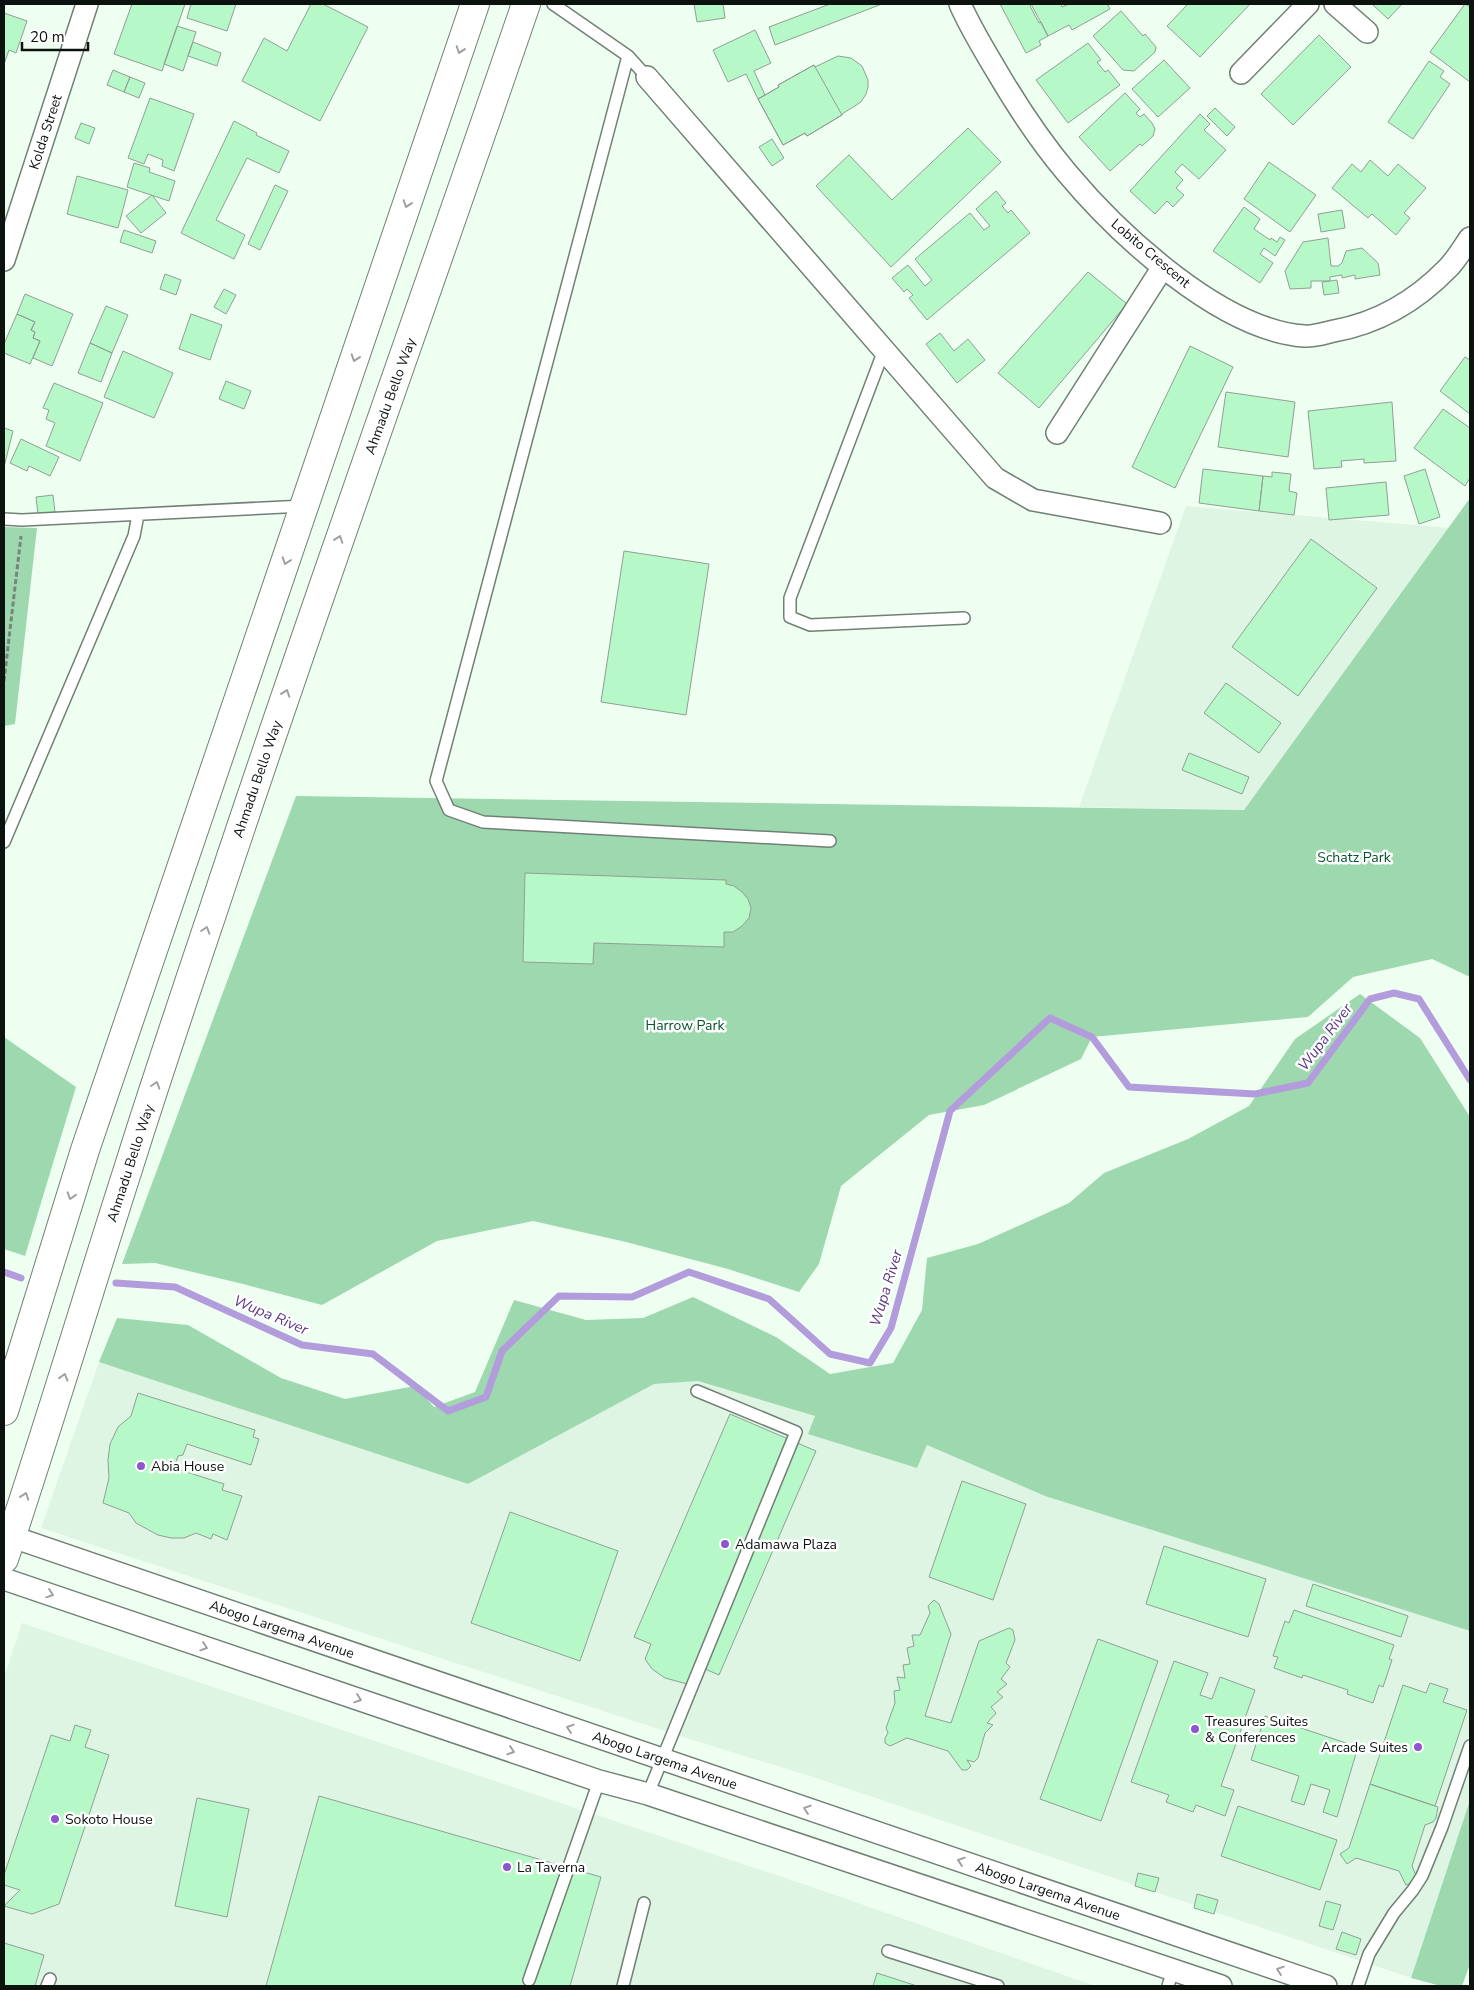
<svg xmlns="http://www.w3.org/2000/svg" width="1474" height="1990" viewBox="0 0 1474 1990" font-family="'Nunito Sans',sans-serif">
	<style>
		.built { fill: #def5e4 }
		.green { fill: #9ed8ae }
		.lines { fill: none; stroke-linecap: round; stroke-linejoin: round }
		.stream { stroke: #b39cdb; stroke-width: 7 }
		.building { fill: #b6f8c8; stroke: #90a094 }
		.lane-casing { stroke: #718075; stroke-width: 14 }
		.street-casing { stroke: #718075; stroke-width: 24 }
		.primary-casing { stroke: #718075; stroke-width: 30 }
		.path { stroke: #79857c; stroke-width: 3; stroke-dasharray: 5 2.5; stroke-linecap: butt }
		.lane { stroke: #fff; stroke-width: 11 }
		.street { stroke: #fff; stroke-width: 21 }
		.primary { stroke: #fff; stroke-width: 28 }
		.oneway { stroke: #9ea09f }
		.poi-dot { fill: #8b56ce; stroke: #fff; stroke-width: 2 }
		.labels { text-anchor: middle; stroke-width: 5; stroke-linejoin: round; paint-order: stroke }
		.street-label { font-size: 14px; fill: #0c120e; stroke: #fff }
		.park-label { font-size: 14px; fill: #05542a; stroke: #fff }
		.poi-label { font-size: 14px; fill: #0c120e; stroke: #fff; text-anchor: start }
		.water-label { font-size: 15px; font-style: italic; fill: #5a3a85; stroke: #fff }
	</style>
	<rect width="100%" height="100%" fill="#eefff2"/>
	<path class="built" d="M1186 506 1450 528 1245 810 1079 807Z
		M99 1362 468 1484 654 1384 698 1381 815 1416 809 1434 917 1468 927 1445 1045 1496 1470 1631V1800L1411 1978 813 1777 686 1738 41 1528Z
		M22 1623 818 1889 1095 1986H4V1677Z"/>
	<path class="green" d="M1470 498V977L1432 959 1353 977 1308 1017 1092 1037 1081 1059 984 1105 929 1115 841 1186 819 1264 799 1292 728 1269 626 1242 533 1221 437 1241 322 1305 243 1284 155 1263 122 1264 296 796 1244 810Z
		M4 527 37 528 15 724 4 726Z
		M1360 994 1420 1038 1470 1117V1631L1045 1496 927 1445 917 1468 808 1434 815 1416 698 1381 654 1384 468 1484 99 1362 117 1318 188 1325 281 1378 345 1399 415 1386 434 1407 475 1392 514 1300 586 1320 643 1318 693 1297 776 1337 830 1374 893 1363 922 1310 927 1258 978 1244 1069 1203 1104 1173 1188 1139 1249 1106 1295 1039Z
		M4 1037 76 1087 25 1256 4 1249Z
		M1470 1800V1964L1462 1986H1441L1411 1978Z"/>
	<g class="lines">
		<path class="stream" d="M4 1272 21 1278
			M116 1283 175 1287 302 1345 373 1354 448 1411 486 1397 502 1351 559 1296 632 1297 689 1272 769 1299 830 1354 870 1363 891 1328 950 1111 1050 1018 1092 1037 1129 1087 1255 1094 1308 1083 1370 999 1394 993 1419 999 1470 1080"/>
	</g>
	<path class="building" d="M132 4H185L162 71 114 54Z
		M191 4H236L227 31 187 18Z
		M311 4H323L368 27 320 121 242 81 264 38 287 51Z
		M694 4H723L725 18 697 22Z
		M830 4H882L775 45 769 27Z
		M1000 4H1031L1030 6 1039 23 1041 22 1048 36 1039 41 1041 45 1026 53Z
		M1031 4H1061L1062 7 1069 4H1107L1110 9 1072 30 1069 25 1048 36Z
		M1188 4H1250L1200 57 1167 26Z
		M1372 4H1402L1388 19Z
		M1465 4 1470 7V82L1430 52Z
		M1121 11 1143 36 1145 34 1156 47 1155 52 1134 71 1123 70 1093 36Z
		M4 13 27 21 16 53 9 50 4 64Z
		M177 26 196 32 183 71 164 64Z
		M755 30 771 63 754 71 765 95 758 99 746 74 728 82 713 50Z
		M1319 35 1351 67 1293 125 1261 94Z
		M193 42 221 53 217 66 188 56Z
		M1088 43 1101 60 1097 62 1105 72 1108 70 1120 85 1068 123 1036 80Z
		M838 56 851 58 862 66 868 80V87L866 94 861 102 842 114V115L807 136 805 133 783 145 758 99 779 87 778 85 814 65 815 67Z
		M1164 60 1190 88 1158 117 1132 89Z
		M1429 61 1444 71 1440 77 1450 84 1413 139 1388 122Z
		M814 65 842 115 807 136 805 133 783 145 758 99 779 87 778 85Z
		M113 70 130 77 124 92 107 85Z
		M130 77 145 83 139 98 124 92Z
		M1125 93 1140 109 1136 113 1140 117 1144 114 1152 123 1155 129 1153 136 1142 146 1140 144 1110 171 1079 137Z
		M150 98 194 114 174 171 162 166 163 160 148 154 144 164 128 158Z
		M1215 108 1235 127 1227 136 1207 116Z
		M1200 114 1210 124 1204 130 1226 150 1199 179 1182 164 1175 172 1183 180 1176 188 1184 195 1173 207 1167 201 1155 214 1130 191Z
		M234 121 257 133 256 135 289 151 279 173 247 158 216 220 245 235 234 259 181 233Z
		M81 123 95 128 89 144 75 138Z
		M968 128 1001 162 891 267 816 186 849 155 892 200Z
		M772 139 784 158 772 166 759 147Z
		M1370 160 1388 176 1398 164 1426 188 1404 213 1410 218 1396 235 1372 214 1368 218 1332 188 1352 164 1361 172Z
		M1269 162 1316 195 1290 232 1244 199Z
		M134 163 150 168 149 172 175 181 169 201 127 187Z
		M77 176 128 190 118 228 67 214Z
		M275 185 288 191 260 250 248 244Z
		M996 191 1006 203 1002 206 1008 213 1011 210 1030 233 927 320 909 298 913 295 907 289 904 292 892 278 908 265 925 286 932 280 915 259 970 213 984 230 990 226 976 209Z
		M152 195 166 213 141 233 126 216Z
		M1244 207 1260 219 1254 229 1270 240 1271 238 1277 242 1280 237 1285 240 1275 256 1264 248 1260 254 1273 263 1260 283 1213 251Z
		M1342 210 1345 228 1321 232 1318 214Z
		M124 230 156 241 152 253 120 242Z
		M1328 238 1331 266H1338L1342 263 1346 251 1362 248 1378 263 1380 275 1355 279V275L1342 278V275L1330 277V281H1311V288L1290 289 1285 271 1303 242Z
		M1088 272 1127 304 1039 408 998 373Z
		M165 274 181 280 176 295 160 289Z
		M1337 280 1339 293 1324 295 1322 282Z
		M224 289 236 295 226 314 214 307Z
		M25 294 73 314 52 366 33 358 40 341 33 338 35 332 31 330 35 322 17 314Z
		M106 306 128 315 112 353 90 343Z
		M17 314 35 322 31 330 35 332 33 338 40 341 30 364 4 353V344Z
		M191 314 222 325 210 360 179 349Z
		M940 333 954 351 968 339 985 360 957 383 926 344Z
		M90 343 112 353 101 382 78 373Z
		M1190 346 1233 367 1175 488 1132 467Z
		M123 351 173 373 154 418 104 397Z
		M1465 357 1470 360V414L1440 391Z
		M226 381 251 391 244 409 219 399Z
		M54 383 103 403 80 461 46 446 55 423 46 419 49 410 43 408Z
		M1226 392 1295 402 1288 457 1218 447Z
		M1392 402 1396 461 1364 463V459L1341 461 1342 467 1314 469 1308 411Z
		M1443 409 1470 428V478L1465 486 1414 448Z
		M4 428 13 431 4 467Z
		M21 439 59 457 50 476 29 466 27 471 10 463Z
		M1203 469 1263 476 1259 511 1199 503Z
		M1425 469 1440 517 1419 524 1404 476Z
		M1272 472 1291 474 1289 491 1297 493 1294 515 1259 511 1263 476 1272 477Z
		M1386 482 1389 515 1329 520 1326 488Z
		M53 495 55 512 38 514 36 497Z
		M1311 539 1377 588 1298 696 1232 647Z
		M624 551 709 564 686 715 601 702Z
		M1226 683 1281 723 1259 753 1204 713Z
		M1189 753 1249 777 1242 794 1182 770Z
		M525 873 726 880V884L734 886 742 892 748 899 751 908 749 918 742 926 733 932H724V947L594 943 593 964 523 962Z
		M138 1393 255 1430 253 1437 259 1439 251 1465 187 1444 183 1455 178 1456 174 1468 224 1484 222 1490 242 1496 227 1540 213 1534 211 1539 196 1533 184 1538H171L158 1535 136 1523 129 1513 103 1503 109 1478 108 1460 110 1444 118 1427 131 1416Z
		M730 1414 816 1451 719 1675 705 1669 691 1685 665 1678 652 1669 645 1659 651 1644 634 1637Z
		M962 1481 1026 1504 993 1600 929 1577Z
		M510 1512 618 1551 580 1661 471 1623Z
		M1164 1546 1266 1579 1248 1637 1146 1604Z
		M1313 1584 1408 1616 1401 1637 1306 1606Z
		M934 1600 939 1604 951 1634 925 1716 951 1723 979 1641 1009 1628 1013 1630 1015 1640 1006 1663 1010 1667 1001 1679 1007 1684 997 1692 1003 1697 991 1707 996 1713 987 1723 993 1725 985 1733 978 1758 974 1762 967 1760 971 1766 967 1770H962L948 1751 907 1738 890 1746 885 1743V1738L888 1733 886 1728 895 1703 894 1691 900 1690 897 1677 905 1678 903 1665 910 1664 907 1648 914 1646 912 1635H920L930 1613 928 1606Z
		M1294 1610 1394 1645 1389 1659 1392 1660 1383 1687 1379 1685 1373 1703 1347 1694 1348 1690 1303 1675 1302 1678 1274 1668 1278 1657 1273 1656 1285 1621 1289 1623Z
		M1098 1639 1158 1661 1101 1821 1040 1799Z
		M1174 1661 1208 1673 1200 1695 1212 1699 1220 1677 1255 1690 1221 1786 1234 1790 1225 1816 1196 1805 1193 1812 1166 1802 1169 1795 1131 1782Z
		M1430 1683 1448 1689 1443 1702 1467 1710 1435 1806 1370 1784 1403 1685 1426 1693Z
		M1265 1716 1358 1747 1337 1817 1323 1812 1330 1790 1311 1784 1304 1805 1291 1801 1299 1776 1251 1760Z
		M75 1725 91 1730 85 1747 109 1755 59 1904 32 1914 4 1906 20 1890 4 1885V1875L51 1735 70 1741Z
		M1370 1784 1438 1807 1436 1818 1433 1822 1425 1825 1412 1866 1418 1880 1406 1885 1399 1871 1356 1858 1347 1864 1340 1854 1349 1848Z
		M319 1796 601 1877 570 1986H266Z
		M197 1798 249 1809 227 1917 175 1906Z
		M1238 1806 1337 1840 1320 1890 1221 1856Z
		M1138 1873 1159 1878 1155 1892 1135 1886Z
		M1197 1894 1218 1900 1214 1914 1194 1908Z
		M1326 1901 1341 1905 1333 1930 1319 1926Z
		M1342 1932 1361 1939 1356 1955 1336 1949Z
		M4 1943 44 1955 35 1986H4Z
		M877 1973 917 1986H873Z"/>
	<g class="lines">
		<g class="lane-casing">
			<path id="lane" d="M553 4 628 56 647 77
				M628 56 436 781 449 810 483 822 830 841
				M884 350 790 598V617L810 625 964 618
				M4 519 22 520 304 506
				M4 842 134 536 138 515
				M648 1794 796 1432 697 1391
				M888 1951 998 1986
				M529 1980 599 1781
				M47 1986 50 1979
				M623 1986 644 1903
				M1168 1986 1173 1970
				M1358 1986 1369 1954 1394 1913 1413 1890 1422 1876 1442 1827 1470 1746"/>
		</g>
		<g class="street-casing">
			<path id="street" d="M960 4C970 27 983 48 996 70 1017 106 1040 141 1067 173 1119 235 1221 330 1304 336 1314 337 1325 333 1334 331 1378 323 1417 300 1448 268 1456 260 1463 248 1470 238
				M1335 4 1367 32
				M1241 73 1308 4
				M647 77 995 478 1033 500 1160 523
				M4 260 87 4
				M1057 433 1163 267
				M4 1534 1326 1986
				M4 1579 599 1781 648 1794 1221 1986"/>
		</g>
		<g class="primary-casing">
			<path id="primary" d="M4 1411 85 1150 475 4
				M4 1559C48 1428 87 1297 129 1166 156 1080 185 994 214 908 314 605 423 305 526 4"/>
		</g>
		<path class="path" d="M4 681 21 536"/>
		<use href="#lane" class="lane"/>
		<use href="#street" class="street"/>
		<use href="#primary" class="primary"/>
	</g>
	<defs><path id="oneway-chevron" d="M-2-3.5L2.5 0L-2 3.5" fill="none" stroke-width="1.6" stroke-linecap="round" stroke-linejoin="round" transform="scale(1.25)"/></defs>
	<g class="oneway">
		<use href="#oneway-chevron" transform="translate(460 50) rotate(109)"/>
		<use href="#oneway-chevron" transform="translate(407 204) rotate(109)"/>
		<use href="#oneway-chevron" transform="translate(355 358) rotate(109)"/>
		<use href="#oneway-chevron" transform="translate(339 539) rotate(-71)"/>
		<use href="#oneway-chevron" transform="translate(286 561) rotate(109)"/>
		<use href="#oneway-chevron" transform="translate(286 693) rotate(-71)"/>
		<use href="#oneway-chevron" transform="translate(206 930) rotate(-72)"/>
		<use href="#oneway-chevron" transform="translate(156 1085) rotate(-72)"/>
		<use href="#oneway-chevron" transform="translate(71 1196) rotate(107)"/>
		<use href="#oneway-chevron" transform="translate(64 1377) rotate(-73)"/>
		<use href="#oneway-chevron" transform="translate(25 1496) rotate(-71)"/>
		<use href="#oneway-chevron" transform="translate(50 1594) rotate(19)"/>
		<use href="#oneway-chevron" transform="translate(204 1647) rotate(19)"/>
		<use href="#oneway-chevron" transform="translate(358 1699) rotate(19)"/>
		<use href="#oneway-chevron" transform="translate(570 1728) rotate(-161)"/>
		<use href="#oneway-chevron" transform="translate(511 1751) rotate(19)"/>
		<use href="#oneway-chevron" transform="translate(807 1809) rotate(-161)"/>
		<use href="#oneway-chevron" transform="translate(961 1861) rotate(-161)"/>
		<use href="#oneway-chevron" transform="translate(1280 1970) rotate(-161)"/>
	</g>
	<g class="poi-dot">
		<circle cx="141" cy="1466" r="5"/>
		<circle cx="725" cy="1544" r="5"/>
		<circle cx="1195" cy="1729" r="5"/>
		<circle cx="1418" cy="1747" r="5"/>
		<circle cx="55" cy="1819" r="5"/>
		<circle cx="507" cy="1867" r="5"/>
	</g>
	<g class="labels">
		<g class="street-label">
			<text transform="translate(45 132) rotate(-72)" y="5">Kolda Street</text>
			<text transform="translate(1151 253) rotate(40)" y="5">Lobito Crescent</text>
			<text transform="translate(390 396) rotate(-70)" y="5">Ahmadu Bello Way</text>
			<text transform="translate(257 779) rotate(-71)" y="5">Ahmadu Bello Way</text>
			<text transform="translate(130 1163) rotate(-72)" y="5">Ahmadu Bello Way</text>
			<text transform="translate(282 1629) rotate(19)" y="5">Abogo Largema Avenue</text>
			<text transform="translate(665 1760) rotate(19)" y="5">Abogo Largema Avenue</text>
			<text transform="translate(1048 1891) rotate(19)" y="5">Abogo Largema Avenue</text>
		</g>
		<g class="park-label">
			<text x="1354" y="862">Schatz Park</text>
			<text x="685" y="1030">Harrow Park</text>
		</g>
		<g class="poi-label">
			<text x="151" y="1471">Abia House</text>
			<text x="735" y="1549">Adamawa Plaza</text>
			<text x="1205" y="1726">Treasures Suites<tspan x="1205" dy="16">&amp; Conferences</tspan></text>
			<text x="1408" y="1752" text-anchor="end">Arcade Suites</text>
			<text x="65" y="1824">Sokoto House</text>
			<text x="517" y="1872">La Taverna</text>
		</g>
		<g class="water-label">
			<text transform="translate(1325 1037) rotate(-53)" y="5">Wupa River</text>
			<text transform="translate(886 1288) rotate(-73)" y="5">Wupa River</text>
			<text transform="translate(271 1315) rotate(23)" y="5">Wupa River</text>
		</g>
	</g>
	<rect width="1474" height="1990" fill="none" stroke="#0c120e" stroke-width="10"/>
	<path d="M22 42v8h66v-8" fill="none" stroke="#0c120e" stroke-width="2.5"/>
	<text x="30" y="42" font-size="15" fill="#0c120e" stroke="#ffffff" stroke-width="4" paint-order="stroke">20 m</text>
</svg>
